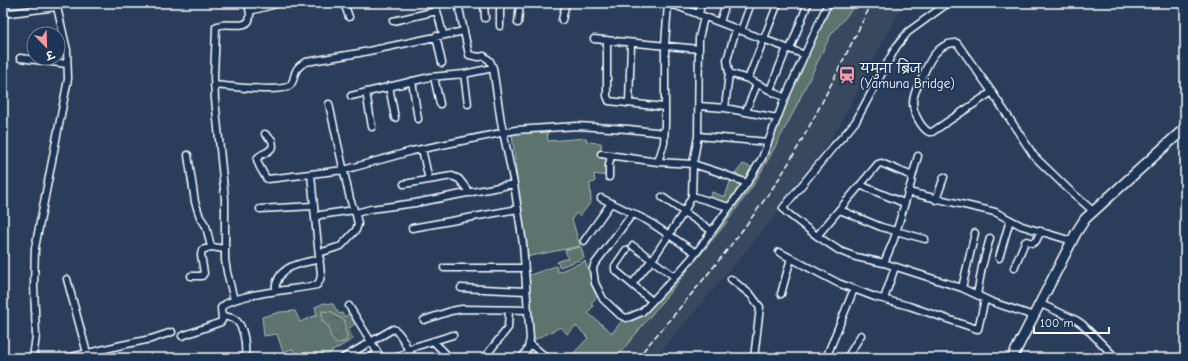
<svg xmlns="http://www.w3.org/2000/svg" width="1188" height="361" viewBox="0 0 1188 361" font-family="'Comic Neue','Playpen Sans Deva',sans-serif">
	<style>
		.built { fill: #39495f }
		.grass { fill: #5c736e; stroke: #aeb9b6 }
		.forest { fill: url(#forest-crowns); stroke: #aeb9b6 }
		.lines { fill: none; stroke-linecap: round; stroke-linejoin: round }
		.street-casing { stroke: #fff; stroke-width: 9 }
		.secondary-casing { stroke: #fff; stroke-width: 12 }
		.street { stroke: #1d3557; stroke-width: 6 }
		.secondary { stroke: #1d3557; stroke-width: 9 }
		.rail { stroke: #fff; stroke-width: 1.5; stroke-dasharray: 6 3; stroke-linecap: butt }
		.labels { text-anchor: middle; stroke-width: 3.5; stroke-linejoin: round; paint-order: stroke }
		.poi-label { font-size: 13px; fill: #fff; stroke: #1d3557; text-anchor: start }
	</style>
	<defs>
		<pattern id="forest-crowns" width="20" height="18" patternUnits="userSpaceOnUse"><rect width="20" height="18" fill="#5c736e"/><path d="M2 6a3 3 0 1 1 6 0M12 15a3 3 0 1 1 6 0" fill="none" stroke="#525c5a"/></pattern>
	</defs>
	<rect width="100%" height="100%" fill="#2a3e5b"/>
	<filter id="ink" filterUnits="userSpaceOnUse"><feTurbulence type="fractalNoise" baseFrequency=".025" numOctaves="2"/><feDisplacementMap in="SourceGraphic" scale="8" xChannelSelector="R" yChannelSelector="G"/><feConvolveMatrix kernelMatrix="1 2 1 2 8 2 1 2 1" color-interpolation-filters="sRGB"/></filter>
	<g filter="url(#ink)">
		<path class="built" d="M857 3H903L839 126 787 202 655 358H616L723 227 813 69 830 36Z"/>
		<path class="grass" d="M826 3H857L830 36 793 113 769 158 752 187 723 227 616 358H569L588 338 576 326 567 334 561 327 534 340 527 276 556 266 558 272 585 261 594 284 592 285 598 296 591 303 593 306 588 313 612 333 628 313H637L643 309 696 250 725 209 709 202 712 192 725 197 731 179 743 164 754 168Z
			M547 131 548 141 586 138 587 142 601 143 602 157H608L607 176 594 174 595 182 590 183 591 202 580 216 576 213 572 219 580 246 526 257 512 134Z
			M581 247 584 258 560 267 557 262 568 258 565 250Z
			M324 303 333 304 339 314 342 313 344 317 351 313 356 323 348 329 353 339 321 358H296L293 349 283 352 277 334 264 336 262 317 280 312 295 311 300 322 317 315 315 307Z"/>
		<path class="forest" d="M322 311 333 312 336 316 345 320V330L347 335 346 341 336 344C331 338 329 334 329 327L322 321Z"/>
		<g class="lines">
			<g class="street-casing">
				<path id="street" d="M344 3 349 17
					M435 3 443 34
					M458 3 469 55 479 57 484 56 490 61 493 68 501 122 514 184 523 244 530 339 528 348 522 358
					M484 3 485 18
					M500 3V26
					M669 3 805 55
					M948 3 908 32 896 47 856 121 847 132 834 146 783 208 786 212 817 236 840 251 856 257 884 263 962 288 992 302 1034 316
					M250 11 280 3
					M3 14 56 7
					M699 15 701 3
					M562 20 566 3
					M393 21 437 11
					M720 22 726 3
					M518 23 520 3
					M736 29 727 60 729 73 748 79 785 98
					M741 31 751 3
					M436 36 442 63
					M594 39 699 49
					M607 40V96L609 101 664 107
					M790 49 808 3
					M20 58 67 64
					M464 74 468 104
					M434 77 440 104
					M748 79 778 3
					M412 81 418 119
					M214 85C229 86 278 93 289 86 297 81 290 69 306 62L359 53 464 31
					M389 86 395 118
					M770 90 787 48
					M366 92 372 127
					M992 92 932 132H929C921 128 913 112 913 103 913 95 917 87 921 80 927 65 937 41 957 43L992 92 1034 156 1067 188 1093 211
					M351 96 430 77 464 74 493 68
					M629 103 631 43
					M699 106 725 108 777 118
					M725 108 729 73
					M746 111 757 84
					M265 134 272 140 273 146C269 154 260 153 257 159 258 166 263 172 266 178L268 179 344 170 412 151 516 130 577 126 628 129 664 133
					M698 136 768 142
					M422 149 429 180
					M601 154 658 162 693 164 718 172 747 183
					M188 155 195 202 200 217 206 226 211 247
					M658 162 664 143 665 124V45L668 3
					M311 174 315 218
					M609 177V165L611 155
					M912 177 918 156
					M404 184 452 176 459 179 470 193
					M860 185 904 203
					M908 192 995 212 1022 226 1072 241
					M692 196 729 207
					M662 197 712 231
					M601 198 648 221 696 253
					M936 200 944 177
					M260 209 313 206
					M840 210 881 227 925 239
					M356 213 371 209 415 203 514 184
					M633 213 594 265 593 269 595 283 603 299 620 315 626 318 630 317 642 312 675 277 696 253 747 183 762 158 785 98 828 3
					M412 228 518 209
					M817 236 878 164 881 163 910 175 912 177 911 183 894 239 884 263
					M584 241 611 203
					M633 246 675 277
					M626 250 615 266V270L652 301
					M779 252 838 283 875 297 909 306 977 329H978L985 299
					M319 253 341 246 356 230 358 224 356 215 350 199 329 104
					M999 258 1010 220
					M444 268H524
					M1014 268 1025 242 1027 241 1033 243 1036 241 1041 231
					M191 276H202L204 273 201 255 202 250 211 247 225 249
					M67 279 87 353
					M731 279 751 295 760 307 754 358
					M632 284 652 260 684 212 692 196 693 164 698 136 699 38 704 17
					M461 288 526 291
					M962 288 975 233
					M275 291C277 265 299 264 320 259
					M781 294 791 258
					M977 295 982 267 990 238
					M884 299 895 267
					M234 300 227 272 225 260V199L215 99 214 77 216 29V27C224 20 250 32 250 16 250 11 249 7 247 3
					M1041 304 1076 320 1082 324 1116 358
					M349 306 381 358
					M222 316C226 317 231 317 234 319 245 325 246 347 245 358
					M424 320 451 311 462 309 528 310
					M182 336 221 322 222 320 221 308C232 293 297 290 317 285L320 280 321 274 315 218 320 215 354 210
					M433 341 450 358
					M529 343 547 358
					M33 358 36 336 34 286 35 248 68 79 67 50 56 3
					M67 358 122 345 151 339 172 332
					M343 358 393 329C402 332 407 350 413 358
					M369 358 378 353
					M397 358 414 347 453 335
					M484 358 508 328 509 310
					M826 358 854 289
					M847 358 861 335"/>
			</g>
			<g class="secondary-casing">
				<path id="secondary" d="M1012 358 1076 233 1085 219 1185 128"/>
			</g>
			<use href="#street" class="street"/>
			<use href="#secondary" class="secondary"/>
			<path class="rail" d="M637 358C686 301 736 243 778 180 792 159 804 136 816 114 835 77 853 40 872 3"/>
		</g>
	</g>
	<defs>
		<g id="station-bare" transform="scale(1.38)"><path d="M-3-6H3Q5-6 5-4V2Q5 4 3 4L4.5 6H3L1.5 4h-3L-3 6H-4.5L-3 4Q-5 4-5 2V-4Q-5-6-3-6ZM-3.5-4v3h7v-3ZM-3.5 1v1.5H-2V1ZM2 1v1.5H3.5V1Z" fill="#ff9aa2" stroke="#1d3557" stroke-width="2.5" paint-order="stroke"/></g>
	</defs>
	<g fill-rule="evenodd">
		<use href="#station-bare" x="847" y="75"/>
	</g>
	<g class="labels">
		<g class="poi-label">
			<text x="860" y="73">यमुना ब्रिज<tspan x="860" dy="15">(Yamuna Bridge)</tspan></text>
		</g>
	</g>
	<rect width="1188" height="361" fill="none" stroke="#1d3557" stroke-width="16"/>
	<rect x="8" y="8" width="1172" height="345" fill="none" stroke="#fff" stroke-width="1.5" filter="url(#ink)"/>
	<g transform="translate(46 46) rotate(157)"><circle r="19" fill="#1d3557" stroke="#77869a"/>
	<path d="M0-3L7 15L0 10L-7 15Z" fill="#ff9aa2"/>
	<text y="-6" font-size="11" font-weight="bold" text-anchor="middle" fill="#ffffff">उ</text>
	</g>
	<path d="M1034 327v6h75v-6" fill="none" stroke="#ffffff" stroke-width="2"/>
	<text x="1040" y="327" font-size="12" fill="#ffffff" stroke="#1d3557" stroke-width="3" paint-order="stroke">100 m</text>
</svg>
